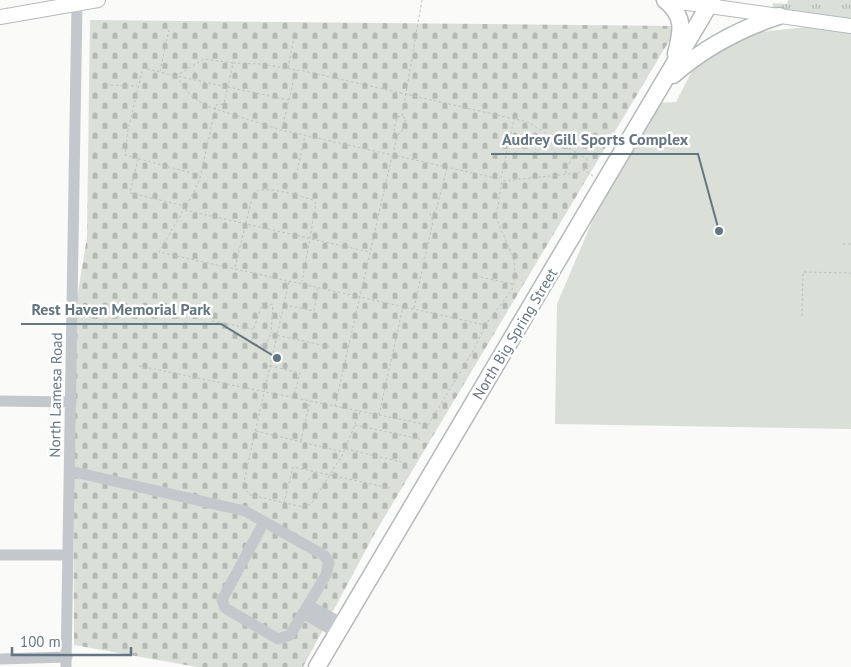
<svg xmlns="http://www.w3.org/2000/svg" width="851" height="667" viewBox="0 0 851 667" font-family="'PT Sans',sans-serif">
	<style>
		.grass { fill: url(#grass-tufts) }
		.cemetery { fill: url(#cemetery-stones) }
		.garden { fill: #dadfd7 }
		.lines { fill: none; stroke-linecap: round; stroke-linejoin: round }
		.major-casing { stroke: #b5babe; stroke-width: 16 }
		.highway-casing { stroke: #b4b9bd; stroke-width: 19 }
		.path { stroke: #bbbfc2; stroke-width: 1; stroke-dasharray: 2.5 2.5; stroke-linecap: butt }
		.minor { stroke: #c3c8cc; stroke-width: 11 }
		.major { stroke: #fff; stroke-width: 14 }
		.highway { stroke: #fff; stroke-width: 16 }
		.labels { text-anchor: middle; stroke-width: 5; stroke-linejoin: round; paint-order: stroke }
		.street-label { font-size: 15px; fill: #657683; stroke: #fff }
		.leader { fill: none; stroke: #657683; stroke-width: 2 }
		.callout-dot { fill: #657683; stroke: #fff; stroke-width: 2 }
		.callout-label { font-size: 16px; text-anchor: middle; font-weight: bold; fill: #657683; stroke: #fff; stroke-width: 5; stroke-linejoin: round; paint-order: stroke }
	</style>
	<defs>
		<pattern id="grass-tufts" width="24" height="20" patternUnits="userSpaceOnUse" patternTransform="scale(1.25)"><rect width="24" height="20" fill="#dadfd7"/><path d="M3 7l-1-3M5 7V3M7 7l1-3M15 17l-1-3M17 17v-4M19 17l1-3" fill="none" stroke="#b4b9b4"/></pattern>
		<pattern id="cemetery-stones" width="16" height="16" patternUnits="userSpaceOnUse" patternTransform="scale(1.25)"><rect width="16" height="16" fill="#dadfd7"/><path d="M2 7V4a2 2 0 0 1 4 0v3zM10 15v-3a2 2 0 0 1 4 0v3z" fill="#b4b9b4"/></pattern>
	</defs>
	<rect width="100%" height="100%" fill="#fafaf8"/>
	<path class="grass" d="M788 0H851V21L772 11 773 3 787 4Z"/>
	<path class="cemetery" d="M90 20 678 26 375 533 303 667H197L74 645 73 413 76 304 87 237Z"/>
	<path class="garden" d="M825 25 851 31V429L555 424 557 304 619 158 651 103 676 102 694 67 733 35Z"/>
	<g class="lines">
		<g class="major-casing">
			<path id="major" d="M666 0 851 26
				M0 17 98 0"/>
		</g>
		<g class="highway-casing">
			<path id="highway" d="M665 0C685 16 682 30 676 54
				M673 75C704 48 739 29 779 16
				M317 667 712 0"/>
		</g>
		<path class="path" d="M233 63 204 59 176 76 289 100
			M288 68 295 33
			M160 71 169 30
			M106 85 137 86
			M282 129 296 70
			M398 135 402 131 406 118 403 117
			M393 155 397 135 394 130 397 117 402 116 422 0
			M138 159 130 193 185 206
			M584 170 587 159 528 122 304 71 260 64 233 63 224 104 216 105 200 178 194 192 159 252 485 325 512 290 515 275 514 259 496 218 502 181 578 173 584 170 593 176
			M565 173 572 157 569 149
			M199 175 125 155 128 130 143 68 176 76 191 96 206 106 281 130 500 179
			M501 178 514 119
			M295 180 305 136
			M185 210 369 252
			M843 244H851
			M235 267 253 194C261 183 299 196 313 200L316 204 302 282
			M476 276 512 284
			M289 282 243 486 250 495 303 507 311 504 342 456 360 412
			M285 305 314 311 318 287
			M414 308 433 221 430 214 436 211 447 168
			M802 316 803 272 851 273
			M212 321 253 329 252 344 265 346 271 334 331 347
			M254 328 263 302 273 305 271 333
			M139 366 428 425 473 351 485 326
			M270 366 300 373 294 396
			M335 406 392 156
			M379 415 403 307
			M355 425 420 439
			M256 431 343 452
			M301 441 310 401
			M346 449 406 463
			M305 484 315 473
			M284 503 293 467 390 488"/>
		<path class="minor" d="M0 401 71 402
			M70 471 245 511 325 556 329 563 326 575 290 635 278 639 225 608 222 600 264 522
			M0 555H68
			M308 605 343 624
			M303 613 337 633
			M0 659 67 657
			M66 667 77 3"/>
		<use href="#major" class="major"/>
		<use href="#highway" class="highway"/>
	</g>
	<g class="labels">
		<g class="street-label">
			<text transform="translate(515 334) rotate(-59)" y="5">North Big Spring Street</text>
			<text transform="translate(56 395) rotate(-89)" y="5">North Lamesa Road</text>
		</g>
	</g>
	<path class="leader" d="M719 231L698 154H491M277 358L221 324H21"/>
	<g class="callout-dot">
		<circle cx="719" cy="231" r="5"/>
		<circle cx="277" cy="358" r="5"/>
	</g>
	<g class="callout-label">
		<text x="595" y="145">Audrey Gill Sports Complex</text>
		<text x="121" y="315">Rest Haven Memorial Park</text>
	</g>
	<path d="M12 647v8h119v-8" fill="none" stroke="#657683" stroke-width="2.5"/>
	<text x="20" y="647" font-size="15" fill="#657683" stroke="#ffffff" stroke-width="4" paint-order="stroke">100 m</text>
</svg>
